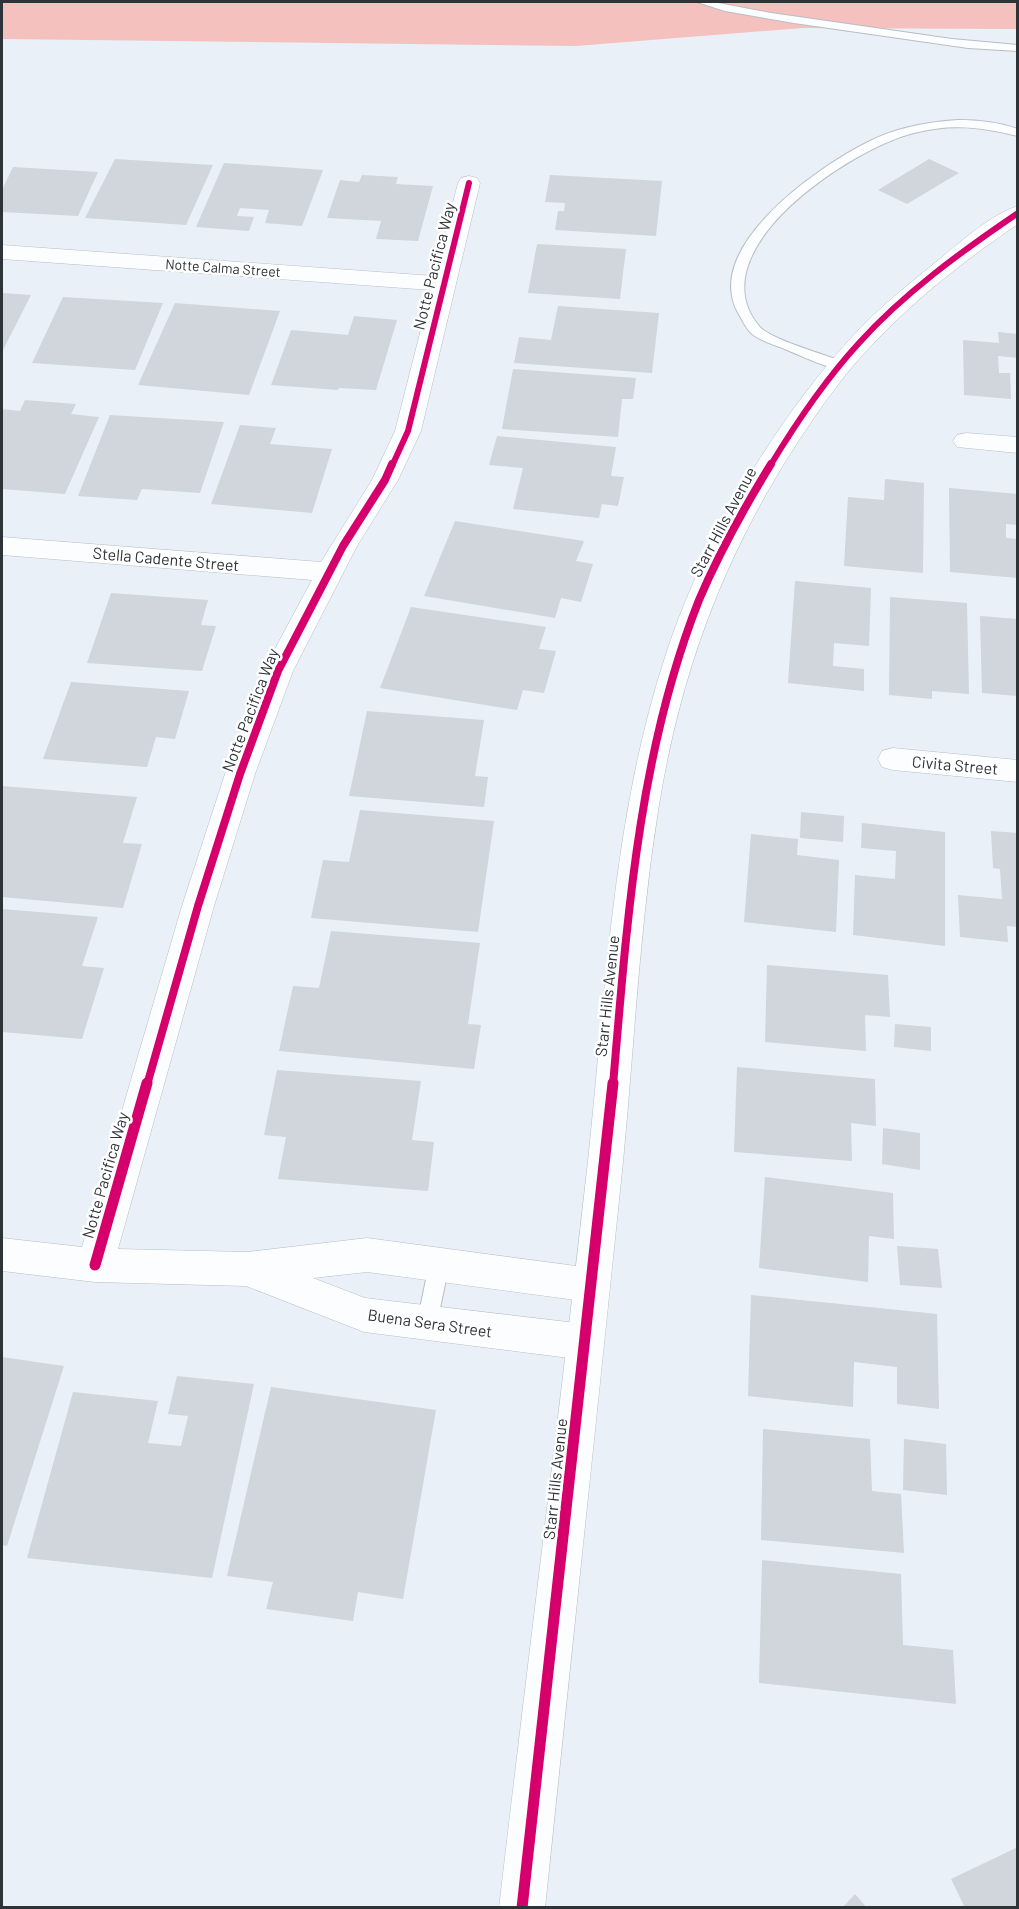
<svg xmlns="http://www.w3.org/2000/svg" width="1019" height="1909" viewBox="0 0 1019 1909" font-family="Barlow,sans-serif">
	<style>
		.water { fill: #f4c1be }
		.building { fill: #d0d6db }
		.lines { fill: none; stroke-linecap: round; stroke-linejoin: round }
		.lane-casing { stroke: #b9bec4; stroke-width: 2 }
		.street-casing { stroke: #b9bec4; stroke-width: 1 }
		.secondary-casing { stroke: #b9bec4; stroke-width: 1 }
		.lane { fill: #fcfdfe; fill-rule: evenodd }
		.street { fill: #fcfdfe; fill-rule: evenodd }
		.secondary { fill: #fcfdfe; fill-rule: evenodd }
		.cycleway-far2-casing { stroke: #fff; stroke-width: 8 }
		.cycleway-far1-casing { stroke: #fff; stroke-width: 12 }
		.cycleway-casing { stroke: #fff; stroke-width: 15 }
		.cycleway-far2 { stroke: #d6006c; stroke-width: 6 }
		.cycleway-far1 { stroke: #d6006c; stroke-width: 8 }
		.cycleway { stroke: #d6006c; stroke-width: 11 }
		.labels { text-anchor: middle; stroke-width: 5; stroke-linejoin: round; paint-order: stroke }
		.far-street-label { font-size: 14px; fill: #2e3338; stroke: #fff }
		.street-label { font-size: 16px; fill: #2e3338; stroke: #fff }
	</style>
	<rect width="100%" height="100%" fill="#e9f0f7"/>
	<path class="water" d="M2 2H1018L1017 29 803 28 576 46 2 39Z"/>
	<path class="building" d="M115 159 213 165 186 225 85 218Z
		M929 159 959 173 907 204 878 190Z
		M224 163 323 170 302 226 265 223 269 210 240 208 237 216 254 217 249 231 196 227Z
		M13 167 98 172 78 216 2 212V190Z
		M362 175 398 177 396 184 433 186 418 241 376 239 381 221 327 218 340 180 359 182Z
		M550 175 662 181 656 236 555 230 558 211H564L565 203 545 202Z
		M537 244 626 249 620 299 528 293Z
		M2 293 31 295 2 352Z
		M63 297 163 303 135 370 32 363Z
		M175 303 280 311 249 395 138 385Z
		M558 306 659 313 652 373 514 363 519 337 551 340Z
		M354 316 397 320 376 390 339 388 338 390 271 385 291 330 348 335Z
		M998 332 1018 334V358L998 356 999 373H1010L1011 399 964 395 963 340 999 343Z
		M513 369 636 378 633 399H622L618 437 502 429Z
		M25 400 76 404 71 414 99 417 65 494 2 489V409L20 411Z
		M110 415 224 422 200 493 142 489 137 500 78 496Z
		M240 425 276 428 270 444 332 449 312 513 211 504Z
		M497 436 616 447 611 476 624 477 618 506 602 504 599 518 513 509 523 468 489 465Z
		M885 479 924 483 923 573 844 566 848 497 884 500Z
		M949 488 1018 494V525L1006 524V538L1018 539V578L950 572Z
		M455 521 584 541 576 561 593 564 581 602 561 598 555 618 424 596Z
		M795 581 871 588 869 646 834 643 833 666 864 669V691L788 683Z
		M111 593 208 600 201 625 216 626 202 671 87 663Z
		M890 597 967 603 969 694 932 691V699L889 695Z
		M411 607 546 627 539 649 556 651 544 693 523 690 517 710 380 688Z
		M980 616 1018 619V696L982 693Z
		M71 682 189 691 175 739 156 737 147 767 43 759Z
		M367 711 484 720 475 776 488 777 484 807 349 796Z
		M2 786 137 797 123 843 142 844 123 908 2 897Z
		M360 810 494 821 478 932 311 918 323 860 349 862Z
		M801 812 844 816 843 842 800 838Z
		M862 823 945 832V946L853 935 855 875 895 879 896 851 861 848Z
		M991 831 1018 833V927L1007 926 1008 942 960 937 958 895 1002 899 1000 869 993 868Z
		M751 834 798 839 797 855 839 860 836 932 744 922Z
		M2 909 98 917 82 966 104 968 82 1039 2 1032Z
		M331 931 480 943 468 1024 481 1025 474 1069 279 1051 293 986 319 988Z
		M767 965 888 975 890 1017 865 1015 866 1051 765 1042Z
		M895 1024 931 1027V1051L894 1047Z
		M737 1067 875 1079 876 1126 851 1123 852 1161 734 1152Z
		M277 1070 421 1081 412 1140 434 1142 428 1191 278 1179 286 1137 264 1135Z
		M883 1128 920 1133V1170L882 1164Z
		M765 1177 893 1193 894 1239 869 1236 868 1282 759 1268Z
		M897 1246 938 1249 942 1288 900 1285Z
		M751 1295 937 1314 939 1409 897 1404V1367L854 1362 853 1407 748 1396Z
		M2 1357 64 1366 7 1546 2 1545Z
		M177 1376 254 1384 212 1578 27 1558 73 1392 158 1401 148 1443 181 1446 188 1416 168 1414Z
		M271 1387 436 1410 403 1599 358 1592 353 1621 266 1609 273 1582 227 1576Z
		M763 1429 870 1439 872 1491 901 1494 904 1553 761 1540Z
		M904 1439 946 1444 947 1495 903 1490Z
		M762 1560 901 1574 903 1645 953 1650 956 1704 759 1683Z
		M1018 1847V1908H965L951 1879Z
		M855 1894 867 1908H842Z"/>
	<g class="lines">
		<g class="lane-casing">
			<path id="lane" d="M697 2H713L771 13 952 39 1018 45V51L968 48 794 23 725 11Z
				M958 120C978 120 998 122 1018 129V136C981 127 952 123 914 133 852 148 696 250 759 326 769 339 829 356 847 363L849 366 847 369C834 372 800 355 787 350 775 345 759 341 750 332 745 327 742 319 738 313 702 247 817 168 866 143 894 128 926 122 958 120Z
				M439 1256 446 1259 449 1265 437 1323 434 1330 427 1332 420 1330 417 1323 429 1265 432 1259Z"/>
		</g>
		<g class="street-casing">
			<path id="street" d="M469 176 477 178 480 183 421 431 398 480 357 546 293 671 255 774 214 906 118 1249 247 1252 367 1238 591 1268 604 1273 610 1285 604 1297 591 1302 367 1272 313 1278 365 1298 585 1324 599 1330 604 1342 599 1354 585 1360 364 1332 246 1286 95 1282 2 1271V1238L82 1247 182 906 225 774 263 671 312 580 2 555V537L321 562 372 480 395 431 431 290 2 259V245L434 276 458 183 461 178Z
				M966 433 1018 437V453L957 447 953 441 957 435Z
				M893 748 1018 760V782L893 770 882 767 878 759 882 751Z"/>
		</g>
		<g class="secondary-casing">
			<path id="secondary" d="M1018 206V224C966 259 914 300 871 346 844 374 821 407 799 440 723 557 680 673 658 811 637 943 633 1077 618 1210 594 1443 569 1675 545 1908H499C528 1659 560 1410 588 1161 606 992 612 820 665 657 700 547 773 423 851 338 877 309 910 283 941 258 963 240 990 215 1018 206Z"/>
		</g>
		<use href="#lane" class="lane"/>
		<use href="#street" class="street"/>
		<use href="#secondary" class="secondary"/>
		<g class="cycleway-far2-casing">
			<path id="cycleway-far2" d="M392 466 408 431 469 183
				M770 466C796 423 825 380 859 343 904 293 962 251 1018 213"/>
		</g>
		<g class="cycleway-far1-casing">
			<path id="cycleway-far1" d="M147 1085 198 906 240 774 278 671 343 546 385 480 392 464
				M613 1085C627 922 638 754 699 600 719 553 744 508 771 464"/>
		</g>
		<g class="cycleway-casing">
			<path id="cycleway" d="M95 1265 147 1083
				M522 1908 613 1083"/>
		</g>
		<use href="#cycleway-far2" class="cycleway-far2"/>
		<use href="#cycleway-far1" class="cycleway-far1"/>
		<use href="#cycleway" class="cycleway"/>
	</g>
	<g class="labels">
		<g class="far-street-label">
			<text transform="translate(223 268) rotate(4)" y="5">Notte Calma Street</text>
		</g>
		<g class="street-label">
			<text transform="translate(434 266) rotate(-76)" y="6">Notte Pacifica Way</text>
			<text transform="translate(723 522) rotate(-62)" y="6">Starr Hills Avenue</text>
			<text transform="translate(166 559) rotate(5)" y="6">Stella Cadente Street</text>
			<text transform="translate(250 710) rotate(-69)" y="6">Notte Pacifica Way</text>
			<text transform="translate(955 765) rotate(5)" y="6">Civita Street</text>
			<text transform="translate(607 996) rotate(-84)" y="6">Starr Hills Avenue</text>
			<text transform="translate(105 1175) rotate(-74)" y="6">Notte Pacifica Way</text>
			<text transform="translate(430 1323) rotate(8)" y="6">Buena Sera Street</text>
			<text transform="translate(555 1479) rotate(-84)" y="6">Starr Hills Avenue</text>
		</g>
	</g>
	<rect width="1019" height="1909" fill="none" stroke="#2e3338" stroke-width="6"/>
</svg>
